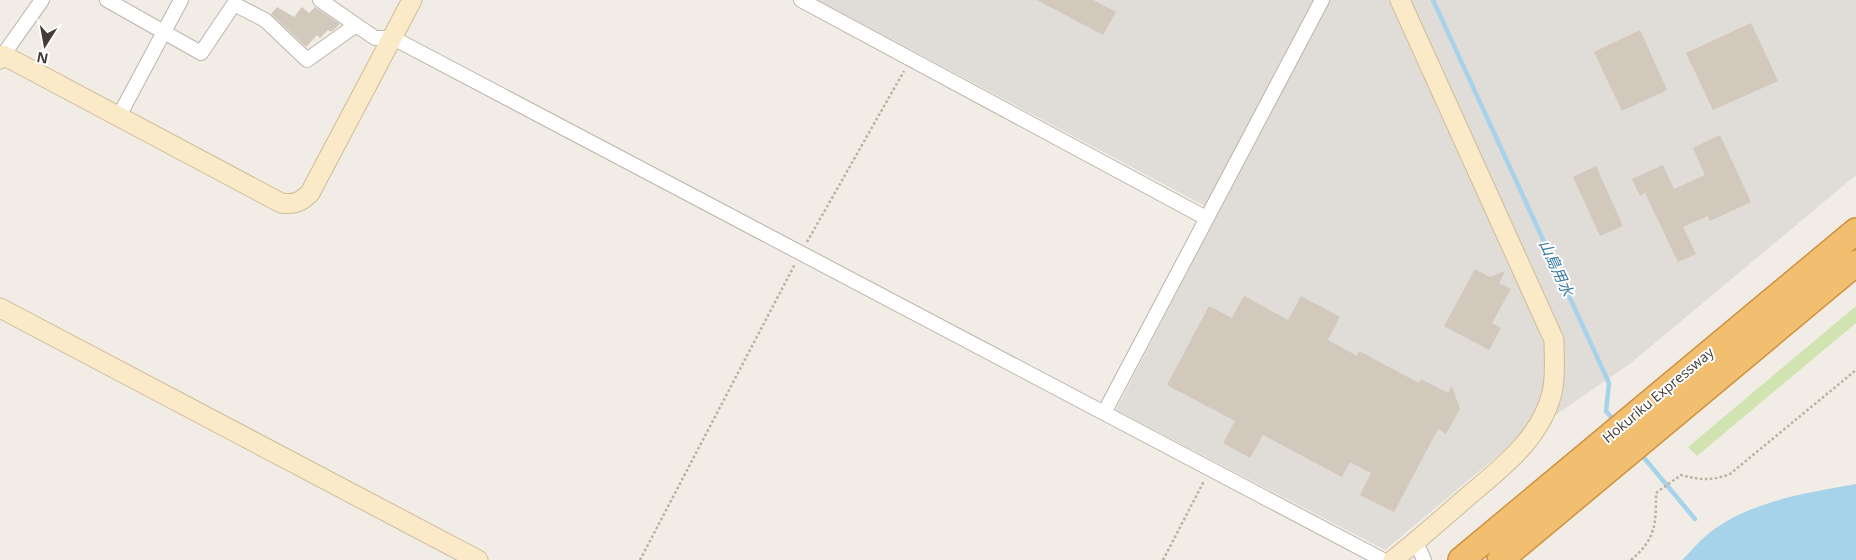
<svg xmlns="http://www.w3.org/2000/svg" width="1856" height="560" viewBox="0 0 1856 560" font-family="'Open Sans','Noto Sans JP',sans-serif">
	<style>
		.industrial { fill: #e0dcd7 }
		.green { fill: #d0e3b1 }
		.water { fill: #a6d3ea }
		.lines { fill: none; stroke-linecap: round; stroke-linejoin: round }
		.stream { stroke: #a6d3ea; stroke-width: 4.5 }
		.building { fill: #d2c8bc }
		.street-casing { stroke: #bcb4a9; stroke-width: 16 }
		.secondary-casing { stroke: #cebc98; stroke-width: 21 }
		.highway-casing { stroke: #d09241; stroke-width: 28 }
		.path { stroke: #bcaf9b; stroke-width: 2.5; stroke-dasharray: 2.5 2.5; stroke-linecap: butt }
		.street { stroke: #fff; stroke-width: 14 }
		.secondary { stroke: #faeac7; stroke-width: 19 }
		.highway { stroke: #f2be70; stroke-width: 25 }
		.labels { text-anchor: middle; stroke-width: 4; stroke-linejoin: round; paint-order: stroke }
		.street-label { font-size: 14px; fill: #433d36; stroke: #fff }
		.water-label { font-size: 15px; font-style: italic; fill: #367a9f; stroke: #fff }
	</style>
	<rect width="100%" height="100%" fill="#f1ede6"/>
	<path class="industrial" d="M818 0H1856V175L1631 363 1502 452 1385 550 1116 410 1218 213Z"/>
	<path class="green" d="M1856 306V323L1697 456 1688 447Z"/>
	<path class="water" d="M1856 484V560H1682C1692 550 1702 538 1713 530 1755 500 1807 493 1856 484Z"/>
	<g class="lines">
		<path class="stream" d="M1433 0 1609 383 1606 411 1615 422
			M1640 453 1695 519"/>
	</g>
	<path class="building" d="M1037 0H1093L1116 12 1103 35Z
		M277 7 294 17 302 7 309 13 315 7 340 24 331 32 328 30 320 38 317 35 306 47 271 14Z
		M1751 23 1778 81 1713 110 1686 53Z
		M1640 30 1667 90 1622 111 1594 52Z
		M1720 135 1751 202 1710 221 1708 216 1683 227 1696 254 1678 262 1645 193 1640 196 1632 179 1663 165 1674 189 1705 175 1693 148Z
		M1596 166 1623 226 1600 236 1573 177Z
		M1475 269 1490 277 1505 271 1499 283 1511 289 1492 323 1501 328 1489 350 1444 326Z
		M1244 296 1288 320 1301 296 1340 317 1328 340 1357 356 1359 351 1419 383 1421 379 1448 393 1452 386 1460 409 1446 434 1438 429 1394 512 1360 495 1371 473 1350 462 1342 477 1263 435 1250 458 1223 443 1235 421 1167 385 1209 306 1232 318Z"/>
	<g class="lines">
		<g class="street-casing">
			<path id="street" d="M107 0 201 53 234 4 265 20 307 60 356 25
				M320 0 375 38H393L1383 560
				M801 0 1206 218
				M0 53 3 55 42 0
				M119 116 181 0
				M1104 413 1322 0
				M1416 542 1424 560"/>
		</g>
		<g class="secondary-casing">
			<path id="secondary" d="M0 59 3 55 281 203C294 205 301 202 310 193L412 0
				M0 308 478 560
				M1393 560C1418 540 1442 519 1466 498 1501 468 1540 440 1552 393 1556 376 1554 357 1554 340L1400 0"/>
		</g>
		<g class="highway-casing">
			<path id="highway" d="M1461 560 1856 231
				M1500 560 1856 263"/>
		</g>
		<path class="path" d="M807 242 904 71
			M640 560 795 264
			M1163 560 1204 481
			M1631 560C1656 539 1656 524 1656 493L1681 475C1699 480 1713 481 1730 474L1856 370"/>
		<use href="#street" class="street"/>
		<use href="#secondary" class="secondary"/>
		<use href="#highway" class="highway"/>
	</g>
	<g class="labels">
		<g class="street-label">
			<text transform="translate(1658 395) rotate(-40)" y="5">Hokuriku Expressway</text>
		</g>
		<g class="water-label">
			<text transform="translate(1556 268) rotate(65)" y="5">山島用水</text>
		</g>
	</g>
	<g transform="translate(45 45) rotate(191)" stroke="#ffffff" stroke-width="4" paint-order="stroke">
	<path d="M0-4L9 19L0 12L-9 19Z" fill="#433d36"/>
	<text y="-8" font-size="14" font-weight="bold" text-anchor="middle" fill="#433d36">N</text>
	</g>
</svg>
